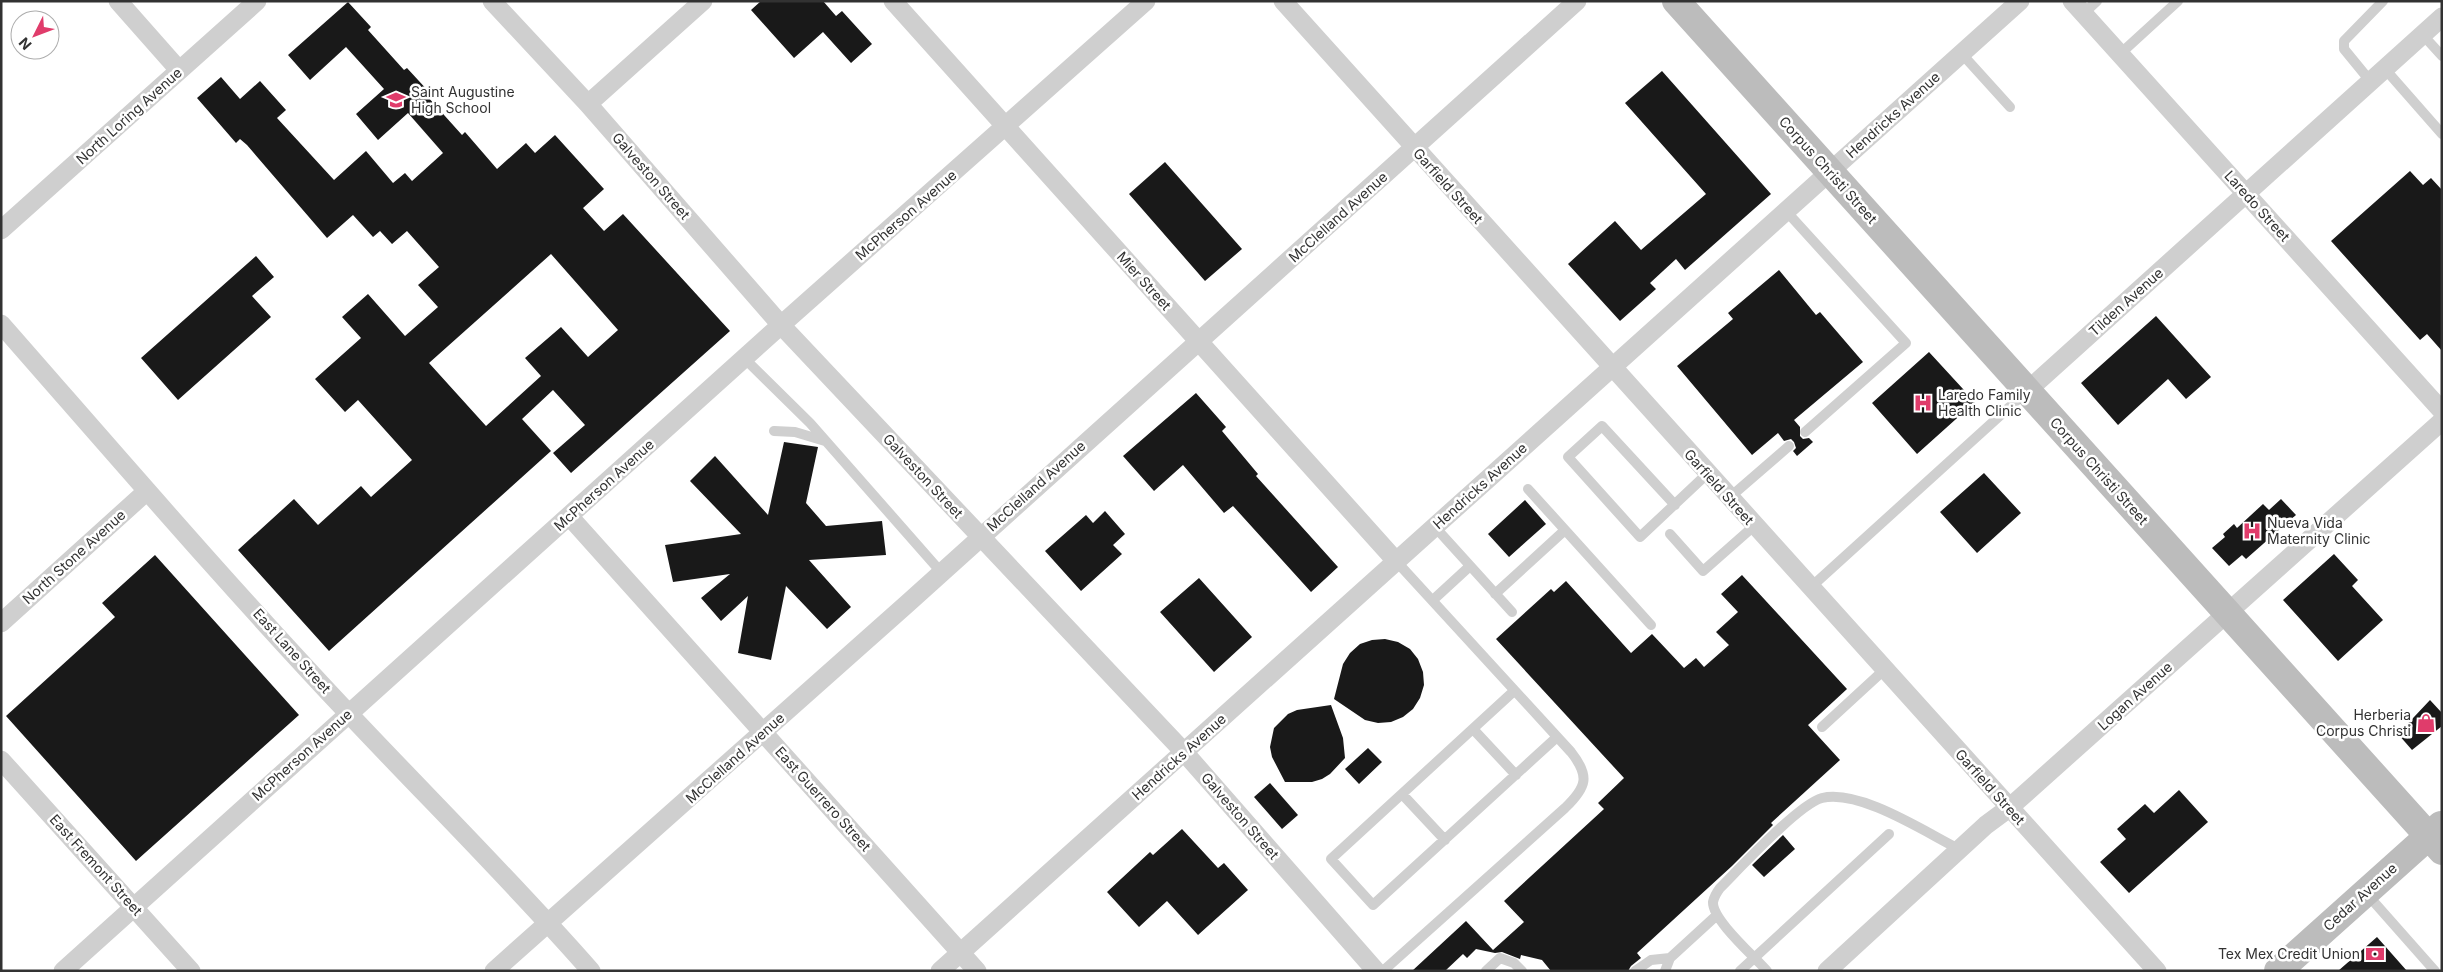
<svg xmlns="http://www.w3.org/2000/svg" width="2443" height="972" viewBox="0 0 2443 972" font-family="Inter,sans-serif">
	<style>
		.building { fill: #191919; fill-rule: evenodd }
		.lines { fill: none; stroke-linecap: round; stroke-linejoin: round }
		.lane { stroke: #cfcfcf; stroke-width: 10 }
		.street { stroke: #cfcfcf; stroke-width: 19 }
		.secondary { stroke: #bcbcbc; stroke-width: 28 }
		.labels { text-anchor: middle; stroke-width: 5; stroke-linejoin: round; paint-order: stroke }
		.poi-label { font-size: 14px; fill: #323232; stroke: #fff; text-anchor: start }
		.street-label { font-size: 14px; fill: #323232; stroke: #fff }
	</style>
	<rect width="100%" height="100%" fill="#fff"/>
	<path class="building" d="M761 1H823L836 16 842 11 872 44 851 63 823 32 794 58 751 10Z
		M348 2 371 27 368 30 404 70 407 68 430 93 427 96 462 135 465 132 497 169 526 143 535 153 555 135 604 189 583 208 604 231 623 214 730 331 571 473 553 453 585 425 553 390 522 419 551 451 329 651 238 550 294 499 318 525 361 486 371 497 412 460 358 400 345 412 315 379 361 338 342 317 368 294 405 336 438 307 418 285 439 267 407 231 392 244 380 231 373 237 353 215 327 238 247 145 240 139 236 143 197 98 221 77 240 99 260 81 286 110 277 118 334 180 366 151 393 183 405 173 412 181 443 153 408 113 378 140 356 114 384 89 346 47 310 80 288 55ZM551 254 618 330 588 357 561 327 525 358 541 376 486 426 429 363Z
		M1662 71 1771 194 1685 270 1676 259 1650 283 1656 289 1620 321 1568 264 1615 221 1641 250 1706 194 1625 103Z
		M1165 162 1242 249 1205 281 1129 194Z
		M2410 171 2423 185 2431 178 2442 190V351L2427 334 2420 340 2331 241Z
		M256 256 274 277 252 296 271 317 178 400 141 358Z
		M1779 270 1816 315 1820 312 1863 362 1794 420 1800 427V436L1803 439 1809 438 1813 442 1797 456 1793 451 1796 448 1794 442 1791 439 1784 441 1778 433 1752 455 1677 366 1733 319 1728 313Z
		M2156 316 2211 377 2186 399 2168 379 2118 425 2081 383Z
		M1929 352 1975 402 1917 454 1872 403Z
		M1196 393 1226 427 1222 431 1258 474 1256 476 1338 567 1311 592 1233 506 1224 513 1183 465 1154 491 1123 456Z
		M784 442 818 447 806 503 826 526 882 521 886 555 809 560 851 607 827 629 786 586 771 660 738 653 748 596 721 621 701 598 730 574 673 582 665 545 741 534 690 481 715 456 768 515Z
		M1984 473 2021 513 1977 553 1940 512Z
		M2281 499 2296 515 2246 559 2242 555 2229 566 2212 548 2225 537 2223 534 2234 524 2237 528 2263 504 2269 510Z
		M1525 500 1546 524 1509 557 1488 534Z
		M1105 511 1125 534 1113 545 1122 554 1081 591 1045 551 1086 515 1093 523Z
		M2334 554 2358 580 2352 586 2383 620 2338 661 2283 600Z
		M155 555 299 715 136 861 6 716 115 617 102 603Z
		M1742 575 1847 689 1808 725 1840 760 1771 823 1773 825 1732 866 1637 953 1641 958 1631 966 1628 971H1551L1542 960 1521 955 1520 959 1502 952 1495 953 1476 949 1467 958 1463 954 1445 971H1412L1466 921 1493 950 1524 922 1504 901 1604 809 1598 803 1624 778 1496 639 1551 589 1554 592 1566 581 1631 653 1652 634 1684 668 1696 658 1704 667 1729 645 1716 632 1738 612 1721 594Z
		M1199 578 1252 637 1214 672 1160 612Z
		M1385 639 1398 642 1410 649 1418 659 1423 672 1424 685 1420 698 1413 709 1403 717 1391 722 1378 723 1365 720 1334 699 1343 664 1350 653 1360 644 1372 640Z
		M2430 700 2442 713V726L2412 750 2398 734Z
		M1331 705 1343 738 1345 758 1330 774 1322 779 1312 782H1285L1272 757 1270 747 1274 728 1288 714 1297 710Z
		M1368 748 1382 762 1359 784 1345 769Z
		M1270 783 1298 815 1282 829 1254 797Z
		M2179 790 2208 822 2129 893 2100 862 2126 839 2117 829 2145 804 2154 813Z
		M1182 829 1218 868 1224 863 1248 890 1198 935 1167 901 1139 927 1107 892 1150 852 1153 855Z
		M1783 835 1795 849 1764 877 1752 865Z
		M2377 937 2407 971H2338Z"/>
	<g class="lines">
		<path class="lane" d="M2083 14 2097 1
			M2422 34 2442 56
			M1962 54 2010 107
			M2120 54 2178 1
			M2385 69 2442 134
			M2371 82 2344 49V41L2383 1
			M1786 211 1906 343 1805 432
			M745 359 810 423 941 572
			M774 431 795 432 825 441
			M1528 489 1651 625
			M1729 498 1789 446
			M1675 505 1602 426 1568 457 1640 537 1707 474
			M1435 527 1512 612
			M1670 534 1703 571 1754 526
			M1810 588 2026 392
			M1495 594 1565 530
			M1433 600 1470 566
			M1514 691 1331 859 1373 905 1557 737
			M1822 727 1884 670
			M1473 729 1516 775
			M1402 794 1445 840
			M2366 893 2435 971
			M1383 971 1565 808C1587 787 1590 776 1571 752L1396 561
			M1486 971 1500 958 1514 963 1522 971
			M1635 971 1651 960 1670 958
			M1665 971 1670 958 1717 915
			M1740 971 1889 834
			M1767 971C1755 957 1712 920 1713 902 1714 897 1717 892 1720 888 1740 868 1799 804 1822 798 1860 789 1925 832 1959 849"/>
		<path class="street" d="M118 1 179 70
			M492 1 588 104 781 325 1184 752 1376 971
			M893 1 1396 561
			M1283 1 2157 971
			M2072 1 2442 411
			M588 104 703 1
			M1 230 257 1
			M1 324C116 455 230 588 350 715 430 800 514 883 591 971
			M2027 391 2442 17
			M569 516 977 971
			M1 623 147 491
			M1 760 191 971
			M63 971 781 325 1146 1
			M494 971C857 650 1218 326 1577 1
			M940 971 2020 1
			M1827 971 1986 825 2009 808 2442 421"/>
		<path class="secondary" d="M1676 1 2442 851
			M2278 971 2441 825"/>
	</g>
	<defs>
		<g id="school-bare" transform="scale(1.5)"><path d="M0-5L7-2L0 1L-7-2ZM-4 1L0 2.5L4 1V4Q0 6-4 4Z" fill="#e03c6b" stroke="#fff" stroke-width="2.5" paint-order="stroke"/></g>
		<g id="hospital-bare" transform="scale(1.5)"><path d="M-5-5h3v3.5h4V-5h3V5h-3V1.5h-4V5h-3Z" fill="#e03c6b" stroke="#fff" stroke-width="2.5" paint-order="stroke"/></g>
		<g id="shop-bare" transform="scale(1.5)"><path d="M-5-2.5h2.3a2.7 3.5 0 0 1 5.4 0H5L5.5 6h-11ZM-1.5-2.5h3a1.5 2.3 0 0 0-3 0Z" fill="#e03c6b" stroke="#fff" stroke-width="2.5" paint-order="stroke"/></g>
		<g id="bank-bare" transform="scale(1.5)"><path d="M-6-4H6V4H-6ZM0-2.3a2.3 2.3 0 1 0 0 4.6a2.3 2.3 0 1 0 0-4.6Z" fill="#e03c6b" stroke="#fff" stroke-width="2.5" paint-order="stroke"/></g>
	</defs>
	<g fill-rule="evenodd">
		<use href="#school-bare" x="396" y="100"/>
		<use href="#hospital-bare" x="1923" y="403"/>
		<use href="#hospital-bare" x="2252" y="531"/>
		<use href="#shop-bare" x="2426" y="723"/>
		<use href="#bank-bare" x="2375" y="954"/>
	</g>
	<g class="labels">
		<g class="poi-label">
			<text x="411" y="97">Saint Augustine<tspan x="411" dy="16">High School</tspan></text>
			<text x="1938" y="400">Laredo Family<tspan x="1938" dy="16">Health Clinic</tspan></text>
			<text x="2267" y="528">Nueva Vida<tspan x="2267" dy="16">Maternity Clinic</tspan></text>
			<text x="2411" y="720" text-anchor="end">Herberia<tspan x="2411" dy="16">Corpus Christi</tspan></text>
			<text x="2360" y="959" text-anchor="end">Tex Mex Credit Union</text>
		</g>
		<g class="street-label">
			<text transform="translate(1893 115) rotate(-42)" y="5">Hendricks Avenue</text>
			<text transform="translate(129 116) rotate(-42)" y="5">North Loring Avenue</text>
			<text transform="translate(1828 170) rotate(48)" y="5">Corpus Christi Street</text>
			<text transform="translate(651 176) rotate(49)" y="5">Galveston Street</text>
			<text transform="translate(1448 186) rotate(48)" y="5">Garfield Street</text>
			<text transform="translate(2257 206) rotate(48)" y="5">Laredo Street</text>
			<text transform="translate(906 215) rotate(-41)" y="5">McPherson Avenue</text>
			<text transform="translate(1338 217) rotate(-42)" y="5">McClelland Avenue</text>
			<text transform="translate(1144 281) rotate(48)" y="5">Mier Street</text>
			<text transform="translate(2126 302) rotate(-42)" y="5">Tilden Avenue</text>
			<text transform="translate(2099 471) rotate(48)" y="5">Corpus Christi Street</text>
			<text transform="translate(923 476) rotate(47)" y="5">Galveston Street</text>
			<text transform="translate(604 485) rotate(-42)" y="5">McPherson Avenue</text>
			<text transform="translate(1036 486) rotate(-42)" y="5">McClelland Avenue</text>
			<text transform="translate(1480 486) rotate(-42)" y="5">Hendricks Avenue</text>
			<text transform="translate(1719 487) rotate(48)" y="5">Garfield Street</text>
			<text transform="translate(74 557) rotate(-42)" y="5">North Stone Avenue</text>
			<text transform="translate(292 651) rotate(48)" y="5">East Lane Street</text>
			<text transform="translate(2135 696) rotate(-42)" y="5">Logan Avenue</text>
			<text transform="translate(302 755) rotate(-42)" y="5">McPherson Avenue</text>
			<text transform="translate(1179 757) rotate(-42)" y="5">Hendricks Avenue</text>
			<text transform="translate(735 758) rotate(-42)" y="5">McClelland Avenue</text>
			<text transform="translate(1990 787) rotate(48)" y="5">Garfield Street</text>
			<text transform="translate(823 799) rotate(48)" y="5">East Guerrero Street</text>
			<text transform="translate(1240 816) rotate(49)" y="5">Galveston Street</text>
			<text transform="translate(96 865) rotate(48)" y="5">East Fremont Street</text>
			<text transform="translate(2360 897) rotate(-42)" y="5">Cedar Avenue</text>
		</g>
	</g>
	<rect width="2443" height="972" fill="none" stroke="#323232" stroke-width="5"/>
	<g transform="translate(35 35) rotate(228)"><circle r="24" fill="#ffffff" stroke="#adadad"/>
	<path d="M0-4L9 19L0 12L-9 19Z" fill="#e03c6b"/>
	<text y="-8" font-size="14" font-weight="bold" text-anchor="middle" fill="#323232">N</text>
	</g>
</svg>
